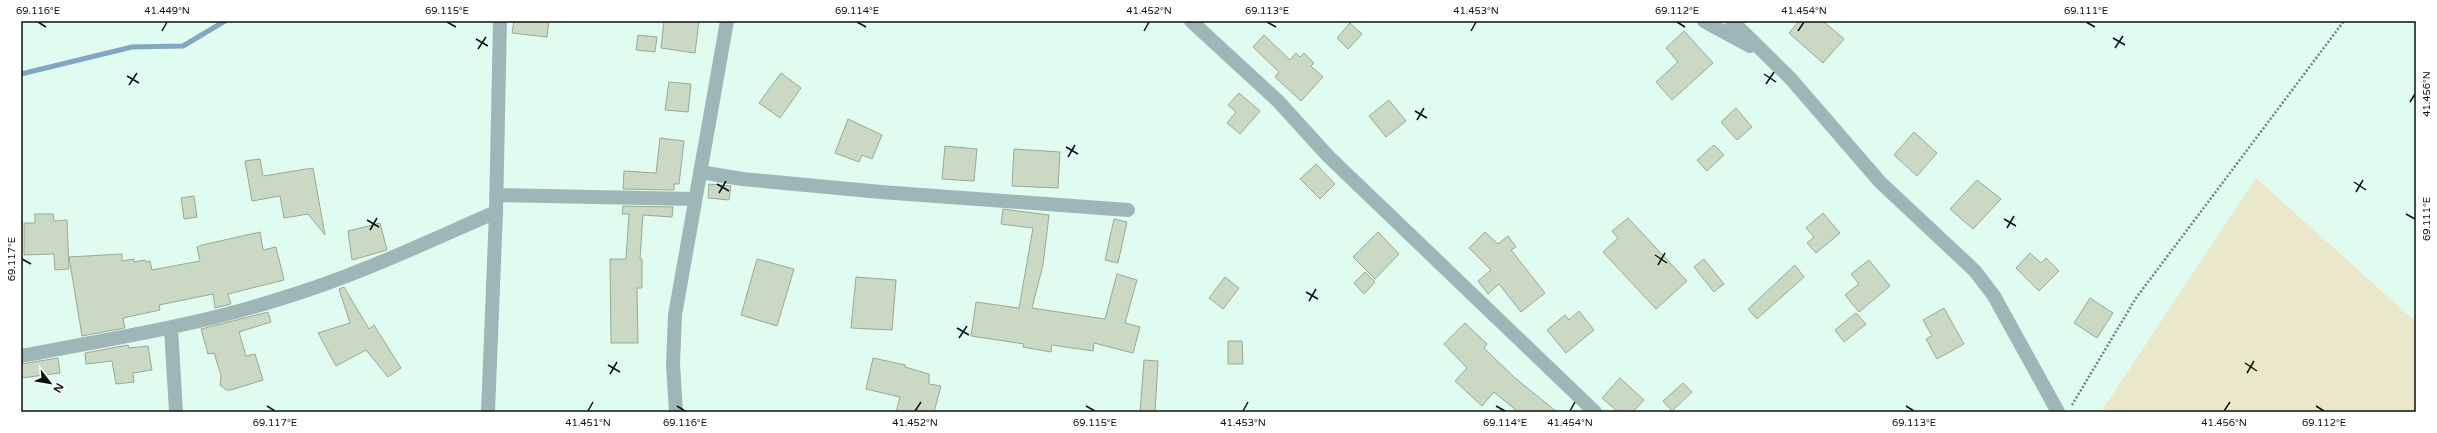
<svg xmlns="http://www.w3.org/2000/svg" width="2437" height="433" viewBox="0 0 2437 433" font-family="'Varela Round',sans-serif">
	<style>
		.green { fill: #ebe7cb }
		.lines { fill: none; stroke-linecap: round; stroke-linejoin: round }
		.stream { stroke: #81a7c3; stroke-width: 5 }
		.building { fill: #cbd9c4; stroke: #9aa893 }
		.path { stroke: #6f827b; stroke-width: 2.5; stroke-dasharray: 2 2; stroke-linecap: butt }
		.minor { stroke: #9eb6b8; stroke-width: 14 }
		.ticks { fill: none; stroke: #08120e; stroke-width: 1.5 }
		.neatline { fill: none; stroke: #08120e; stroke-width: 1.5 }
		.ticks-label { font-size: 10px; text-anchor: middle; fill: #08120e }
	</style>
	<rect width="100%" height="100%" fill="#e0fcf1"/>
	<path class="green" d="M2256 178 2416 322V412H2101Z"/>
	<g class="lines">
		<path class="stream" d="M21 74 132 47 183 46 225 21"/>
	</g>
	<path class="building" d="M514 21H549L547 37 512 33Z
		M664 21H699L695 53 661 48Z
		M1799 21H1823L1844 39 1823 63 1789 33Z
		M1350 23 1362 34 1348 49 1337 38Z
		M1684 31 1713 63 1672 100 1656 82 1678 62 1666 48Z
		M638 35 657 37 655 52 636 50Z
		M1264 35 1290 60 1296 53 1300 57 1304 53 1314 63 1311 66 1323 77 1301 101 1275 77 1279 72 1253 47Z
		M781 73 801 88 780 118 759 103Z
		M669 82 691 84 688 112 665 110Z
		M1239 93 1260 111 1240 134 1227 123 1236 112 1228 105Z
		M1389 100 1406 121 1386 137 1369 116Z
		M1736 108 1752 127 1737 140 1721 122Z
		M848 119 882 135 872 159 862 155 859 162 835 153Z
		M1914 132 1937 153 1917 176 1894 155Z
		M660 138 684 141 679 184H674V190L623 189 624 171 656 173Z
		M1714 145 1724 155 1707 171 1697 160Z
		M945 146 977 149 974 181 942 179Z
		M1014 149 1060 152 1058 188 1012 186Z
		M260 159 263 176 313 168 325 235 308 214 284 218 280 196 252 201 245 161Z
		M1316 164 1335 184 1320 199 1300 179Z
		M1977 180 2001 199 1973 229 1950 209Z
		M709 184 731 186 729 200 708 198Z
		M194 196 197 217 184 219 181 198Z
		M623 206 673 207 672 217 643 215 640 259H642V288H637L638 343H611L610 259H626L629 214H622Z
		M1003 209 1049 215 1043 265 1032 308 1105 319 1117 274 1137 280 1125 323 1140 327 1133 353 1094 343 1093 351 1052 345 1051 352 1023 347 1024 344 971 336 976 302 1019 308 1033 228 1001 224Z
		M1823 213 1840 233 1816 253 1807 243 1814 237 1806 228Z
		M35 214H53L54 221 67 220 69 269 55 270 54 254 24 255V223H35Z
		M1628 218 1687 281 1656 309 1603 252 1618 238 1612 231Z
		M1114 219 1127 222 1118 263 1105 260Z
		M380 223 387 250 352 260 348 231Z
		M260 232 263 250 276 247 284 280 228 294 231 304 215 308 213 294 159 305 160 310 123 318 125 328 82 336 69 257 122 254V261L134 259V262L145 260 146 262 150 261 152 270 200 261 197 247 202 245Z
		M1378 232 1399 254 1375 279 1353 257Z
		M1485 232 1498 244 1508 236 1516 247 1511 250 1545 293 1521 312 1499 284 1488 294 1478 281 1491 270 1469 248Z
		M2030 253 2041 263 2046 258 2059 271 2039 291 2016 268Z
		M757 259 794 269 777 326 741 315Z
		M1704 259 1724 284 1714 292 1694 267Z
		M1869 260 1890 286 1859 312 1845 295 1859 284 1851 274Z
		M1795 265 1804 277 1757 319 1748 309Z
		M1365 272 1375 282 1364 294 1354 283Z
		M856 277 896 280 892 330 851 328Z
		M1225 277 1239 288 1223 309 1209 298Z
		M344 287 369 329 374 325 401 368 388 377 366 350 336 366 318 333 350 323 339 289Z
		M2090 298 2113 313 2097 338 2074 323Z
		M1944 308 1964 344 1937 359 1926 339 1932 336 1923 320Z
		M1579 311 1594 330 1566 353 1547 330 1565 315 1569 320Z
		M268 312 271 322 239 332 246 356 255 354 263 380 231 390H226L220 385 221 375 214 353 208 354 201 329Z
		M1856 313 1866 324 1844 342 1835 330Z
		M1465 323 1487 344 1484 348 1515 378 1557 412H1518L1494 392 1482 406 1455 381 1467 368 1444 344Z
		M1228 341H1242L1243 364H1228Z
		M128 345 129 348 148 346 152 370 133 373 134 382 116 384 112 361 86 364 85 353Z
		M58 358 60 373 21 378V364Z
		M873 358 905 365V367L929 374V384L941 386 934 412H896L900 397 866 389Z
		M1144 360 1158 361 1155 412H1140Z
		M1620 378 1644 400 1633 412H1618L1602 398Z
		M1683 383 1692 392 1672 411 1663 401Z"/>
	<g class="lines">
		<path class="path" d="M2072 405 2136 298 2344 21"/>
		<path class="minor" d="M1191 21 1278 101 1328 156 1595 412
			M1704 21 1750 46
			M1732 21 1791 79 1880 182 1975 271 1994 296 2058 412
			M700 172 742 179 881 192 1128 210
			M496 195 695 199
			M171 328 176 412
			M21 356C110 339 200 325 286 297 358 275 427 242 496 212
			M488 412 496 212 500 21
			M676 412 673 364 675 315 727 21"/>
	</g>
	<path class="ticks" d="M38 22 46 27M447 22 456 27M857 22 866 27M1267 22 1276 27M1677 22 1685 27M2086 22 2095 27M162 31 167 22M1144 31 1149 22M1471 31 1476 22M1798 31 1804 22M2113 38 2125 45M476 39 488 46M2115 48 2123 36M478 49 486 37M1764 74 1776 82M127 76 139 83M1766 84 1774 72M129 85 137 73M2410 102 2415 94M1415 111 1427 118M1417 120 1424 108M1066 147 1078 154M1068 157 1075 145M2354 182 2366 190M717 184 729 191M2356 192 2363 180M719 193 726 181M2406 214 2415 219M2004 219 2016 226M367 220 379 227M2007 228 2014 216M370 230 377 218M1655 255 1667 263M22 259 31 264M1658 265 1665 253M1306 292 1318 299M1309 301 1316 289M957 328 969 335M959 338 967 326M2245 363 2257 371M608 365 620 372M2247 373 2254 361M610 374 617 362M267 406 275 411M677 406 685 411M1086 406 1095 411M1496 406 1505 411M1906 406 1914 411M2316 406 2324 411M588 411 593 402M915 411 921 402M1243 411 1248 402M1570 411 1575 402M2224 411 2230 402"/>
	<rect width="2437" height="433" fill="none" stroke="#ffffff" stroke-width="44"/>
	<g transform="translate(50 383) rotate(121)" stroke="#ffffff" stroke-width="3" paint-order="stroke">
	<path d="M0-3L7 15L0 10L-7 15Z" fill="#08120e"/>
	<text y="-6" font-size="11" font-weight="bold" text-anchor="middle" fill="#08120e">N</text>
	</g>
	<rect x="22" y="22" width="2393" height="389" class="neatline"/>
	<g class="ticks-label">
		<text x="38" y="14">69.116°E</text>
		<text x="167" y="14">41.449°N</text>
		<text x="447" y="14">69.115°E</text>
		<text x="857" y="14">69.114°E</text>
		<text x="1149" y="14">41.452°N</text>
		<text x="1267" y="14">69.113°E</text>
		<text x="1476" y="14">41.453°N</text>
		<text x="1677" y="14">69.112°E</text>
		<text x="1804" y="14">41.454°N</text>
		<text x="2086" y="14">69.111°E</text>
		<text transform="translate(2426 94) rotate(-90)" y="4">41.456°N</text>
		<text transform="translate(2426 219) rotate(-90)" y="4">69.111°E</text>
		<text transform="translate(11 259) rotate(-90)" y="4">69.117°E</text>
		<text x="275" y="426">69.117°E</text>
		<text x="588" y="426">41.451°N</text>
		<text x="685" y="426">69.116°E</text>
		<text x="915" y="426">41.452°N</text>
		<text x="1095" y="426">69.115°E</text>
		<text x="1243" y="426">41.453°N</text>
		<text x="1505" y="426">69.114°E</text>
		<text x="1570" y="426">41.454°N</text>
		<text x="1914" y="426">69.113°E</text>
		<text x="2224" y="426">41.456°N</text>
		<text x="2324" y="426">69.112°E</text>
	</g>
</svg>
